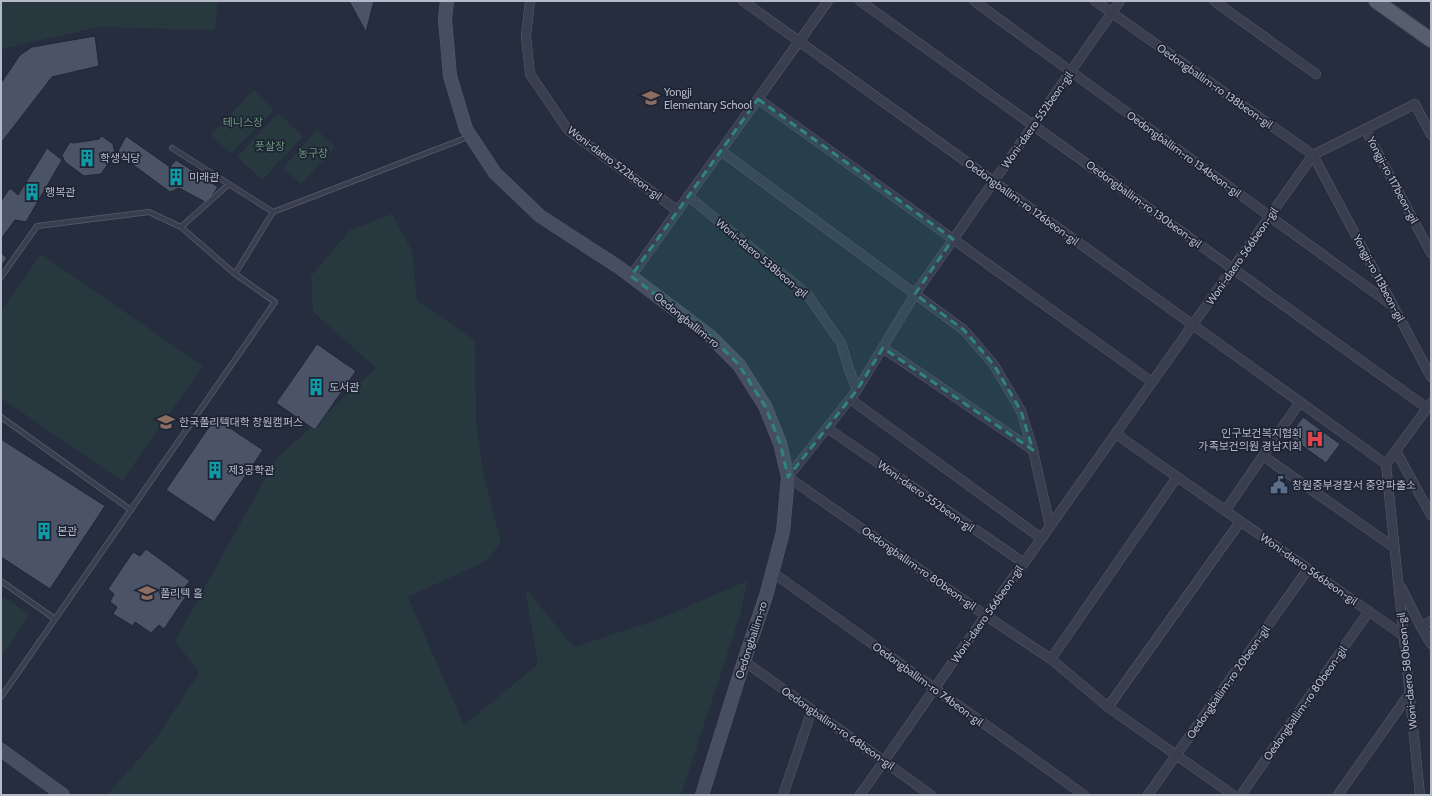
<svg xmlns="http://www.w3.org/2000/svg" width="1432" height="796" viewBox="0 0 1432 796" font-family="Cabin,'Noto Sans KR',sans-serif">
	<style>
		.green { fill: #27393f }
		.building { fill: #4b5366; stroke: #202635 }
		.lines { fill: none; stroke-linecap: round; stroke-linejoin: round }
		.lane-casing { stroke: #575d6c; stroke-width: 6 }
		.street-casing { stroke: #575d6c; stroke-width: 10 }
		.secondary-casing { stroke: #575d6c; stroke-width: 14 }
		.primary-casing { stroke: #424857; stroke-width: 16 }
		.lane { stroke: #393f4e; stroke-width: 4.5 }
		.street { stroke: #393f4e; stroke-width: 9 }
		.secondary { stroke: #474e60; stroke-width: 13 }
		.primary { stroke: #575e6e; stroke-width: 14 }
		.marked { fill: #308480; fill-opacity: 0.2; stroke: #308480; stroke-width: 3; stroke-dasharray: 8 5; stroke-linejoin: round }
		.labels { text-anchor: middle; stroke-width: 3.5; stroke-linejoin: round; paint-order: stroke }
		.street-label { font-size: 11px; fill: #b5bac9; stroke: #1e2433 }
		.poi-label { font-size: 11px; fill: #b5bac9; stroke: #1e2433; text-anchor: start }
		.park-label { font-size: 11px; fill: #6d997c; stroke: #1e2433 }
	</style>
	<rect width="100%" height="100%" fill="#252d3e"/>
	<path class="green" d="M1 1H218L215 30 99 27 1 49Z
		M254 90 274 110 231 154 211 135Z
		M278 113 303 136 262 180 237 157Z
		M317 130 335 147 301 184 283 168Z
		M392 214 412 251 417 300 475 341 476 419 483 472 501 542 488 560 408 597 464 725 538 664 525 588 574 647 654 621 747 581 741 612 681 795H107L153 743 199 673 175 641 276 459 376 368 313 312 311 276 350 230Z
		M41 254 203 366 122 481 1 398V311Z
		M1 595 29 614 1 658Z"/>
	<path class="building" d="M349 1H374L366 32Z
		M95 36 99 66 52 77 1 143V83L20 55 32 47Z
		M102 136 113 144 115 154 101 174 84 176 65 162 62 155 70 142 74 143 99 139Z
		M126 136 170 167 176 160 218 187 207 203 179 188 170 192 117 153Z
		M47 148 62 160 26 222 15 220 1 239V201L10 188 18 195Z
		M1 253 7 258 1 266Z
		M317 344 356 371 315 430 276 403Z
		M1303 417 1340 444 1326 463 1289 436Z
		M215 418 263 450 214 522 166 490Z
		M1 439 105 506 50 589 1 557Z
		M146 549 190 581 183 589 189 592 164 629 159 625 151 633 135 622 133 626 113 614 117 607 110 602 114 594 108 589 133 552 140 556Z"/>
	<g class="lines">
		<g class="lane-casing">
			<path id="lane" d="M172 148 273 212
				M181 227 229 184
				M235 274 273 212 463 139
				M1 277 37 226 149 212 181 227 235 274 275 302 1 697
				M1 417 131 510
				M1 581 55 619"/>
		</g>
		<g class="street-casing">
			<path id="street" d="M530 1 526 36 530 74 568 130 678 211
				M743 1 1386 464
				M860 1 1427 408
				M974 1 1393 306
				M1095 1 1313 155 1431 377
				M1120 1 915 294 857 390 788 477 985 615 1051 659 1108 707 1233 795
				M1214 1 1316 74
				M758 99 1152 382
				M1365 129 1431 253
				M721 151 964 330 994 365 1021 411 1033 450 1050 526
				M688 196 807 294 841 343 849 369 857 390
				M631 276 828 1
				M883 348 1033 450
				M850 399 1041 538
				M827 428 1024 563
				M1116 434 1404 636
				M1396 451 1431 515
				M1263 456 1395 548
				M1225 511 1300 402
				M772 572 1084 795
				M1401 587 1421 627 1431 644
				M1421 627 1431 621
				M1051 659 1177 477
				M744 661 931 795
				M1108 707 1240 522
				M783 795 812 710
				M860 795C915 718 967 639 1024 563L1313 155 1415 104 1431 135
				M1148 795 1308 569
				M1241 795 1369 611
				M1338 795 1410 693
				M1420 795 1386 464 1431 403"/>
		</g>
		<g class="secondary-casing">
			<path id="secondary" d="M447 1 445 19 450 76 466 129 495 173 540 216 620 268 710 336 739 365 765 406 780 443 788 477 783 532 766 596 744 661 702 795
				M1 750 63 795"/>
		</g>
		<g class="primary-casing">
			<path id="primary" d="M1376 1 1431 40"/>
		</g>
		<use href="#lane" class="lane"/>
		<use href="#street" class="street"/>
		<use href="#secondary" class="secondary"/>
		<use href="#primary" class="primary"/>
	</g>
	<path class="marked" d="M758 99 953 239 915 294 964 330 994 365 1021 411 1033 450 883 348 857 390 788 477 780 443 765 406 739 365 710 336 631 276Z"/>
	<defs>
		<g id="school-bare" transform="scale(1.38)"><path d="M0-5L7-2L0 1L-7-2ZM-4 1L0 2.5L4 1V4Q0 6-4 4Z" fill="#8d6e63" stroke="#1e2433" stroke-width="2.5" paint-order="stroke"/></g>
		<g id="building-bare" transform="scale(1.38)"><path d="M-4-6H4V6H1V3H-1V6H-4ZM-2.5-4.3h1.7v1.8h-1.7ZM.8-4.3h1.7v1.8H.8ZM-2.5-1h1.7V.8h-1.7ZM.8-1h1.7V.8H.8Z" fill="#0f9aa8" stroke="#1e2433" stroke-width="2.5" paint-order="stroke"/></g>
		<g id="university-bare" transform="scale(1.38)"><path d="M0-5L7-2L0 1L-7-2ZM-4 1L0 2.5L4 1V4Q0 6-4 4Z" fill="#8d6e63" stroke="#1e2433" stroke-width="2.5" paint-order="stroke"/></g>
		<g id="hospital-bare" transform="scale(1.38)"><path d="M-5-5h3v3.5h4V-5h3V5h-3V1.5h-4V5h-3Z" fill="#e0444e" stroke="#1e2433" stroke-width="2.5" paint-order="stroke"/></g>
		<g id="civic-bare" transform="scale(1.38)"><path d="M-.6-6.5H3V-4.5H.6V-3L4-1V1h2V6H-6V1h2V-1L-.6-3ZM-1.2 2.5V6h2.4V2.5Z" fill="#5c6f8a" stroke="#1e2433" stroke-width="2.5" paint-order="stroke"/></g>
	</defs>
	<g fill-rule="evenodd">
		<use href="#school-bare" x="651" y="98"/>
		<use href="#building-bare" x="87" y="158"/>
		<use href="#building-bare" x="176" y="177"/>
		<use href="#building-bare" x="32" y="192"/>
		<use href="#building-bare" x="316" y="387"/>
		<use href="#university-bare" x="166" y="422"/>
		<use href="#hospital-bare" x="1315" y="439"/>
		<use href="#building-bare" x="215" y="470"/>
		<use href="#civic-bare" x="1279" y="485"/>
		<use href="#building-bare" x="44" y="531"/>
		<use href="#university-bare" x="147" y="593"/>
	</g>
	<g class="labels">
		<g class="street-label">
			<text transform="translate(1215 86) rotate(35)" y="4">Oedongballim-ro 138beon-gil</text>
			<text transform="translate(1037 120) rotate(-55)" y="4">Woni-daero 552beon-gil</text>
			<text transform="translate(1184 154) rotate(36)" y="4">Oedongballim-ro 134beon-gil</text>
			<text transform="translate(615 163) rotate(37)" y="4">Woni-daero 522beon-gil</text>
			<text transform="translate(1393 180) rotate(62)" y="4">Yongji-ro 117beon-gil</text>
			<text transform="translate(1022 202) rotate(36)" y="4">Oedongballim-ro 126beon-gil</text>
			<text transform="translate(1144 204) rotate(36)" y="4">Oedongballim-ro 130beon-gil</text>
			<text transform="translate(1242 256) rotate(-55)" y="4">Woni-daero 566beon-gil</text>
			<text transform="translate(762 258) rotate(40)" y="4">Woni-daero 538beon-gil</text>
			<text transform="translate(1379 278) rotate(62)" y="4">Yongji-ro 113beon-gil</text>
			<text transform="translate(687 320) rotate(39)" y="4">Oedongballim-ro</text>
			<text transform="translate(926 496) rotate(35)" y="4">Woni-daero 552beon-gil</text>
			<text transform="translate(919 568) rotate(35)" y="4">Oedongballim-ro 80beon-gil</text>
			<text transform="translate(1309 569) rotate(35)" y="4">Woni-daero 566beon-gil</text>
			<text transform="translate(987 614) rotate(-55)" y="4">Woni-daero 566beon-gil</text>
			<text transform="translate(751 640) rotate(-72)" y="4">Oedongballim-ro</text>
			<text transform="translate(1407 671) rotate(-96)" y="4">Woni-daero 580beon-gil</text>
			<text transform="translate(1228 682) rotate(-55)" y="4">Oedongballim-ro 20beon-gil</text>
			<text transform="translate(928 684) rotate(36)" y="4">Oedongballim-ro 74beon-gil</text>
			<text transform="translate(1305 703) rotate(-55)" y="4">Oedongballim-ro 80beon-gil</text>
			<text transform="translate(838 728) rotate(35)" y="4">Oedongballim-ro 68beon-gil</text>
		</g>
		<g class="poi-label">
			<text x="664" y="96">Yongji<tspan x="664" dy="13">Elementary School</tspan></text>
			<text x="100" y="162">학생식당</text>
			<text x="189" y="181">미래관</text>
			<text x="45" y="196">행복관</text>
			<text x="329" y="391">도서관</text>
			<text x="179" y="426">한국폴리텍대학 창원캠퍼스</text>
			<text x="1302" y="437" text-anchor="end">인구보건복지협회<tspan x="1302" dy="13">가족보건의원 경남지회</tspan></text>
			<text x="228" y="474">제3공학관</text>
			<text x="1292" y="489">창원중부경찰서 중앙파출소</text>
			<text x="57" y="535">본관</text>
			<text x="160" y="597">폴리텍 홀</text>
		</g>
		<g class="park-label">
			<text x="243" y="126">테니스장</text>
			<text x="270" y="150">풋살장</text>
			<text x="313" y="157">농구장</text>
		</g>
	</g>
	<rect width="1432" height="796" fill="none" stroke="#b5bac9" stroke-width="4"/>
</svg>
